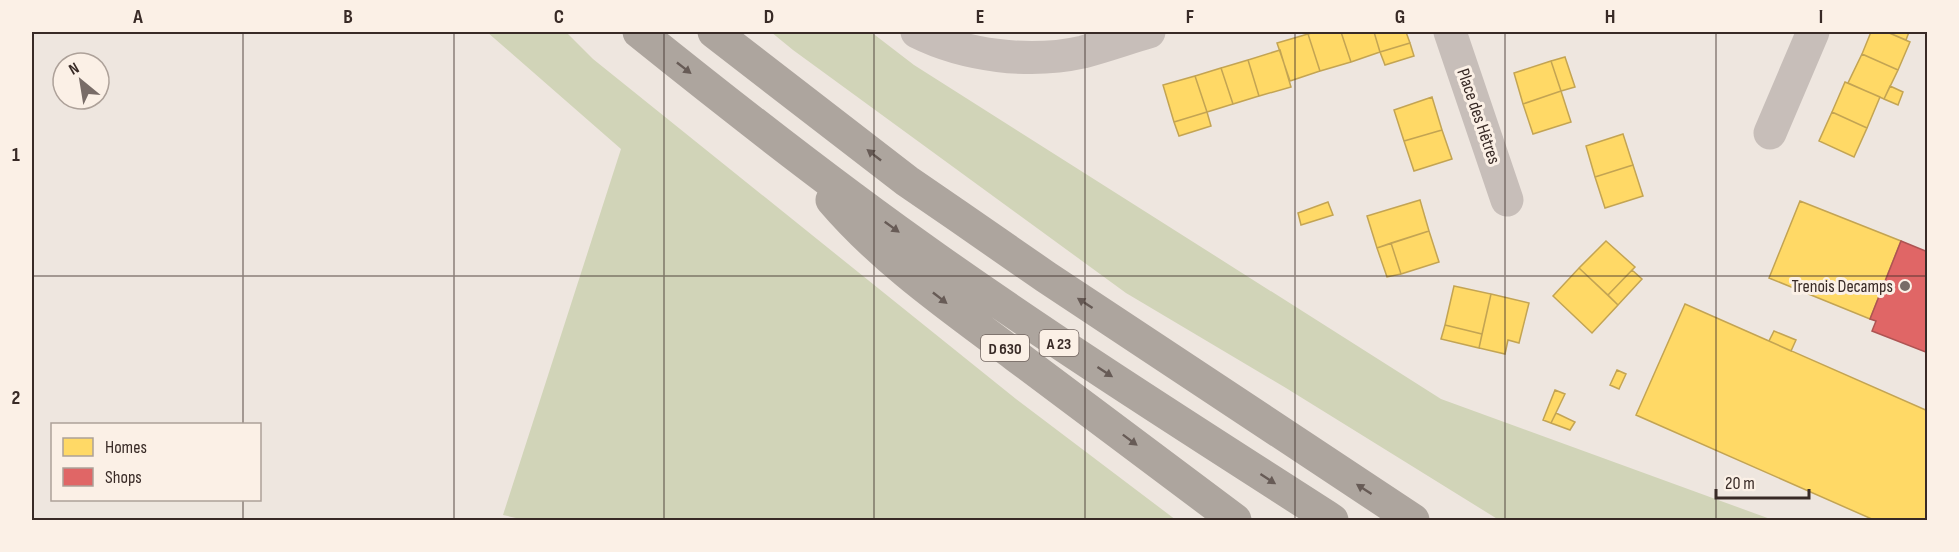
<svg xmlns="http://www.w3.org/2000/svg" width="1959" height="552" viewBox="0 0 1959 552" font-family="'Sofia Sans Condensed',sans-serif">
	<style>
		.green { fill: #d1d4b8 }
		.homes { fill: #ffd966; stroke: #c3a453; stroke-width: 1.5 }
		.shops { fill: #e06666; stroke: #ae5453; stroke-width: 1.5 }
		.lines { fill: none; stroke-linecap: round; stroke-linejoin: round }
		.minor { stroke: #c7beb9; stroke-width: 33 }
		.motorway { stroke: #ada59e; stroke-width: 33 }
		.oneway { fill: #675b56 }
		.grid { fill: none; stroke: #382a26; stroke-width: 1.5; stroke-opacity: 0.55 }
		.poi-dot { fill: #786c67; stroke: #fbf0e6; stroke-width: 2 }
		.labels { text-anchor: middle; stroke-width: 6; stroke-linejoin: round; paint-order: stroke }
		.shield { fill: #fbf0e6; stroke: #726560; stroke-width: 1.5 }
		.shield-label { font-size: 16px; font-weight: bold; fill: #382a26 }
		.street-label { font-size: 18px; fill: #382a26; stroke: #fbf0e6 }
		.poi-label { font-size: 18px; fill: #382a26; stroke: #fbf0e6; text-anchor: end }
		.neatline { fill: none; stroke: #382a26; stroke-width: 2 }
		.grid-label { font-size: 20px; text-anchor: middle; font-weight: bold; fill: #382a26 }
	</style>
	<rect width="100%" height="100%" fill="#eee6df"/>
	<path class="green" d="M487 32H566L593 59 1016 399 1176 520H525L503 515 621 149Z
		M771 32H871L914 65 1441 399 1773 520H1499L1286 388 1126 293 793 50Z"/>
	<path class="homes" d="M1315 32H1341L1351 62 1320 71 1308 34Z
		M1341 32H1374L1380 52 1351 62Z
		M1374 32H1406L1410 43 1380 52Z
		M1871 32H1887L1910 42 1898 70 1862 54Z
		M1887 32H1909L1906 40Z
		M1308 34 1320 71 1290 81 1277 43Z
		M1410 43 1414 56 1385 65 1380 52Z
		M1280 50 1291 87 1259 96 1248 60Z
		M1862 54 1898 70 1884 99 1848 83Z
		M1565 57 1575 87 1561 91 1551 61Z
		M1248 60 1259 96 1233 104 1221 68Z
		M1551 61 1561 91 1523 104 1514 73Z
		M1221 68 1233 104 1207 112 1195 76Z
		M1195 76 1207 112 1174 122 1163 85Z
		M1845 82 1880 97 1867 128 1832 112Z
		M1890 86 1903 92 1898 105 1884 99Z
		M1561 91 1571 122 1533 134 1523 104Z
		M1432 97 1442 130 1404 141 1394 110Z
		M1207 112 1211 126 1179 136 1174 122Z
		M1832 112 1867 128 1854 157 1819 141Z
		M1442 130 1452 159 1414 171 1404 141Z
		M1623 134 1633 165 1595 177 1586 146Z
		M1633 165 1643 196 1605 208 1595 177Z
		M1420 200 1429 231 1377 248 1367 216Z
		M1800 201 1901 241 1870 319 1769 278Z
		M1328 202 1333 215 1301 225 1298 213Z
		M1429 231 1439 262 1401 274 1391 243Z
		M1606 241 1635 267 1608 295 1579 268Z
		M1391 243 1401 274 1387 277 1377 248Z
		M1579 268 1618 305 1592 333 1553 296Z
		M1632 270 1642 279 1618 305 1608 295Z
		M1454 286 1491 294 1482 334 1445 325Z
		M1491 294 1529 303 1519 343 1508 340 1505 354 1479 348Z
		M1685 304 1928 411V520H1874L1636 415Z
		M1445 325 1482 334 1479 348 1441 339Z
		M1774 331 1796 340 1791 351 1769 341Z
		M1617 370 1626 374 1619 389 1610 385Z
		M1555 390 1565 394 1551 423 1543 420Z
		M1556 413 1575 422 1570 430 1551 423Z"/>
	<path class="shops" d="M1901 241 1928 252V353L1872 331 1876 321 1870 319Z"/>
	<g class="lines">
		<path class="minor" d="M917 32C965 56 1030 64 1083 52 1106 46 1128 38 1149 32
			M1450 32 1507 200
			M1770 133 1813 32"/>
		<path class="motorway" d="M639 32C736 110 835 188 938 260 1067 351 1200 435 1332 520
			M714 32 907 181 958 216 1046 277 1413 520
			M832 200C884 261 952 308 1016 356 1089 410 1162 465 1235 520"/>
	</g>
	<defs><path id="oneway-solid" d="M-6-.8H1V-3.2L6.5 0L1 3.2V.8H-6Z" transform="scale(1.5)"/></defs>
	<g class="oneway">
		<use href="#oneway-solid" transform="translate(684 68) rotate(38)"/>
		<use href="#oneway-solid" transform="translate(874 155) rotate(-142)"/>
		<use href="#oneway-solid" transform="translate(892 227) rotate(36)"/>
		<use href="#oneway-solid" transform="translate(940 298) rotate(38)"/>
		<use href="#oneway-solid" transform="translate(1085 303) rotate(-147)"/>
		<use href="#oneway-solid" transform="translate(1105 372) rotate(33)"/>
		<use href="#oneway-solid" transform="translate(1130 440) rotate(37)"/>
		<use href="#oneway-solid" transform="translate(1268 479) rotate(33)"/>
		<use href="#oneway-solid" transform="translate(1364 489) rotate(-147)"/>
	</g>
	<path class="grid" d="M243 32V424M454 32V520M664 32V520M874 32V520M1085 32V520M1295 32V520M1505 32V520M1716 32V520M32 276H1928M243 500V520"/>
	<circle class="poi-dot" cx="1905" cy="286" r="6"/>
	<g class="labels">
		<g class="shield">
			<rect x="1039.5" y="330" width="39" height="26" rx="4.5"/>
			<rect x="981" y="335" width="48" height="26" rx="4.5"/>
		</g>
		<g class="shield-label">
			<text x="1059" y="349">A 23</text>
			<text x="1005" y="354">D 630</text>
		</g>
		<g class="street-label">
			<text transform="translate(1479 116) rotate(71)" y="6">Place des Hêtres</text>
		</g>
		<g class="poi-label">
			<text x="1893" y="292">Trenois Decamps</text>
		</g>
	</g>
	<rect width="1959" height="552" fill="none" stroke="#fbf0e6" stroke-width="66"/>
	<rect x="51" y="423" width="210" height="78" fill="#fbf0e6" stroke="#ada199" stroke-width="1.5"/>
	<rect x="63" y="438" width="30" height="18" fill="#ffd966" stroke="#ada199" stroke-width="1.5"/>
	<text x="105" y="453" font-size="18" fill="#382a26">Homes</text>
	<rect x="63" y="468" width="30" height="18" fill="#e06666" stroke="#ada199" stroke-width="1.5"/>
	<text x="105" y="483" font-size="18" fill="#382a26">Shops</text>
	<g transform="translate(81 81) rotate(330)"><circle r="28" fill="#fbf0e6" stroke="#ada199" stroke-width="1.5"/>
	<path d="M0-4.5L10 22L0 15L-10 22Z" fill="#786c67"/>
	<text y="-9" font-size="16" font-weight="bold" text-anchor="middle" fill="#382a26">N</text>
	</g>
	<path d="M1716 489v9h93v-9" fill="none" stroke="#382a26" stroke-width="3"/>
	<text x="1725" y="489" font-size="18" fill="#382a26" stroke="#fbf0e6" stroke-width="4.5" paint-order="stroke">20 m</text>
	<rect x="33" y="33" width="1893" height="486" class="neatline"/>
	<g class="grid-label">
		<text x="138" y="23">A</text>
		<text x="348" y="23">B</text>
		<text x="559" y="23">C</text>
		<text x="769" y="23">D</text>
		<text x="980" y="23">E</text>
		<text x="1190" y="23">F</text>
		<text x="1400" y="23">G</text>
		<text x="1610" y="23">H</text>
		<text x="1821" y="23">I</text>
		<text x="16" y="161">1</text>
		<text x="16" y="404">2</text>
	</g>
</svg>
